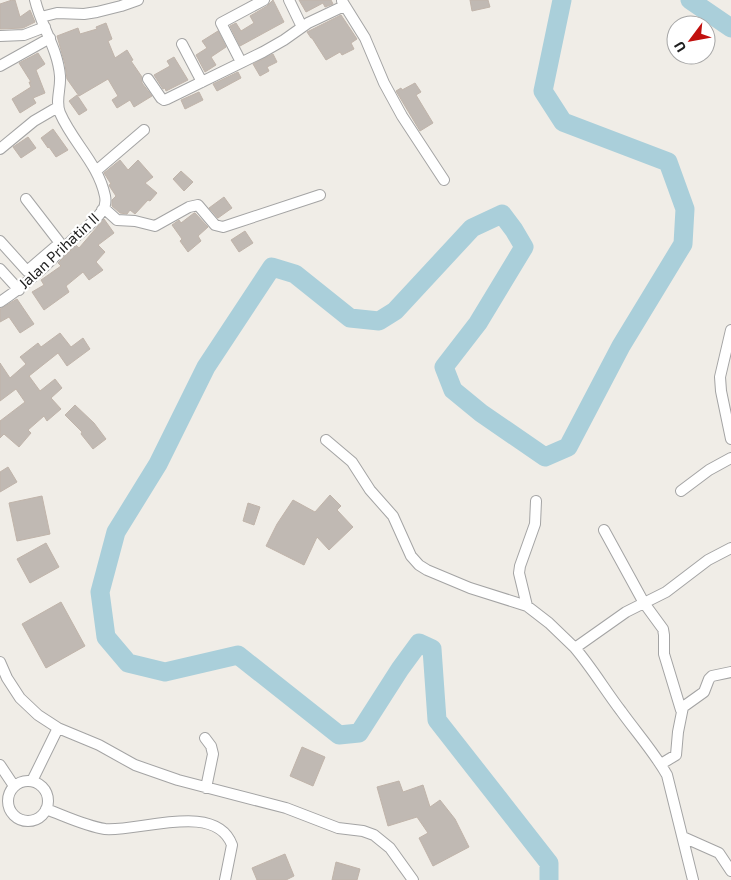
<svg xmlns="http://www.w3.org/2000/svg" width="731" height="880" viewBox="0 0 731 880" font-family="'Exo 2',sans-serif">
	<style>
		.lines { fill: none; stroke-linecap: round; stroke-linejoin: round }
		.river { stroke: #aacfda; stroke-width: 19 }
		.building { fill: #c0b9b3; stroke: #c0b4aa }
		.minor-casing { stroke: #a4a4a4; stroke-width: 12 }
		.minor { stroke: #fff; stroke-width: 10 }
		.labels { text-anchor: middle; stroke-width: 4.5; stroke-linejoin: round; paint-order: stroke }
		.street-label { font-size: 15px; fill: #202020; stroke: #fff }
	</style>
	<rect width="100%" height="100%" fill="#f0ede7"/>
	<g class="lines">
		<path class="river" d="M690 0 731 28
			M549 880V863L437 720 432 649 419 643 400 669 359 733 339 735 238 655 165 672 128 663 106 637 100 592 116 532 158 464 206 367 272 267 295 274 350 318 379 321 395 311 472 228 502 214 514 230 524 247 478 323 444 367 453 390 481 413 545 457 568 447 621 346 683 244 685 209 668 162 563 122 543 91 562 0"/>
	</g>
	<path class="building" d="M12 0H15L20 17 30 10 35 22 23 28 0 29V4Z
		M273 0 284 22 240 46 230 26 236 23 241 31 254 23 250 16 267 6Z
		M299 0H331L333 4 325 7 323 3 306 12Z
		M470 0H488L490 7 472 11Z
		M341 15 357 39 351 43 354 49 342 55 340 52 326 60 312 38H311L307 32Z
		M106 23 112 39 108 41 115 58 127 50 133 60 131 61 142 77V83L152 96 134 107 130 100 117 108 112 100 118 96 108 79 79 96 67 79 65 64 57 36 78 28 80 34 97 29 96 27Z
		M218 31 226 47 211 57 216 65 205 72 196 55 207 48 202 41Z
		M38 53 45 64 36 70 45 93 33 98 36 103 20 113 12 99 31 87 29 82H31L19 63Z
		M273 54 277 62 267 67 269 71 260 76 253 64Z
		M174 57 188 80 166 91 165 88 163 89 154 75 170 66 167 61Z
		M238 72 241 78 217 91 213 84Z
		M415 83 421 92 416 95 433 123 420 131 396 91 401 88 402 90Z
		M199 92 203 100 185 109 181 100Z
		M77 95 87 110 79 115 69 101Z
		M53 129 68 150 56 157 49 147 48 148 41 138Z
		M28 137 36 148 21 158 13 147Z
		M120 160 128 170 138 160 153 177 145 183 157 193 150 201 148 200 135 214 130 210 127 214 120 213 112 206V200L116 196 110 187 109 185 111 184 104 173Z
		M181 171 193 182 184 191 173 179Z
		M224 197 232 208 218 218 209 208Z
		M194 213H195L208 227 198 236 201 241 188 252 180 241 182 239 172 225 179 220 181 223Z
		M104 219 114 233 98 245 105 252 96 262 103 270 89 280 83 272 66 286 69 292 44 310 32 292 44 285 41 280 61 266 58 263 76 245 79 248Z
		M245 231 253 243 239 252 231 240Z
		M17 299 34 324 20 333 9 317 0 322V309Z
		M60 333 71 347 83 338 90 349 67 366 58 353 29 376 40 391 55 379 62 388 51 398 61 409 47 421 44 416 28 430 31 433 19 447 4 434 0 438V421L25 402 16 389 0 401V363L10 378 26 364 20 357 38 343 41 347Z
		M75 405 94 423 106 439 93 449 81 434 82 432 65 415Z
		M8 467 17 482 0 492V472Z
		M330 495 341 506 337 510 353 527 329 550 317 537 304 565 266 546 277 524 293 500 315 512Z
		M42 496 50 534 17 541 9 503Z
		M248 503 260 507 254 525 243 521Z
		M46 543 59 567 30 583 17 559Z
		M61 602 85 646 46 668 22 624Z
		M302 747 325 757 313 786 290 776Z
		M399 781 403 792 423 785 430 807 440 800 455 819 469 847 433 866 419 838 428 833 417 817 388 826 377 787Z
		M285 854 294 876 286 880H257L252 868Z
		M336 862 360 869 357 880H332Z"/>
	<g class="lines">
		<g class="minor-casing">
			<path id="minor" d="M289 0 302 27
				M342 1 365 38 384 83 402 116 444 180
				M41 17 57 13 84 14 97 12 121 6 138 0
				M0 36 24 35 45 27
				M182 44 202 82
				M241 62 221 23 264 0
				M0 66 50 38
				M148 79 161 98 164 100 167 99 263 52 284 40 308 23 344 6
				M0 149 34 121 58 107
				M96 171 144 130
				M26 199 60 243
				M102 210H106L117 220 135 221 155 226 189 207 198 205 215 225 223 227 320 195
				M0 241 27 271 55 247
				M0 269 19 290
				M0 302C28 284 48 263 72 240 82 231 95 222 102 211 105 207 106 201 105 196 98 163 73 143 60 113 55 101 61 89 60 76 58 49 41 26 35 0
				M731 330 720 377 721 391 731 439
				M326 440 352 462 370 490 393 516 411 556 419 565 427 570 470 588 527 606 549 623 575 648
				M681 491 709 470 731 458
				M604 530 644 603 663 629 664 635V654L681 710
				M527 606 519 573 520 566 535 524 536 501
				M0 662 7 678 20 698 38 715 58 728 99 745 135 765 178 780 286 808 338 828 363 831 374 835 390 848 413 880
				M205 738 211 746 213 754 206 788
				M661 764 676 755 678 732 683 707 704 692 709 679 712 676 731 672
				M0 765 14 786
				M8 801a20 20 0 1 1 40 0a20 20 0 1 1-40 0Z
				M32 781 58 728
				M46 809C65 816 85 826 105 829 139 832 216 801 232 845L225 880
				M683 837 719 853 731 871
				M693 880 667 775C654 752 636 732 621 711 605 690 592 668 575 648L626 612 666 592 708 560 731 548"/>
		</g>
		<use href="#minor" class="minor"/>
	</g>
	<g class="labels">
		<g class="street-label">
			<text transform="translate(59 251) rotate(-43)" y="5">Jalan Prihatin II</text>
		</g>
	</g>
	<g transform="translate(691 40) rotate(238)"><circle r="24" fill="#ffffff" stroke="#a6a6a6"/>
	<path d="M0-4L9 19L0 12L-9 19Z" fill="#c1100e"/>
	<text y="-8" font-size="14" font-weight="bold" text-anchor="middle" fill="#202020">U</text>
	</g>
</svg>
